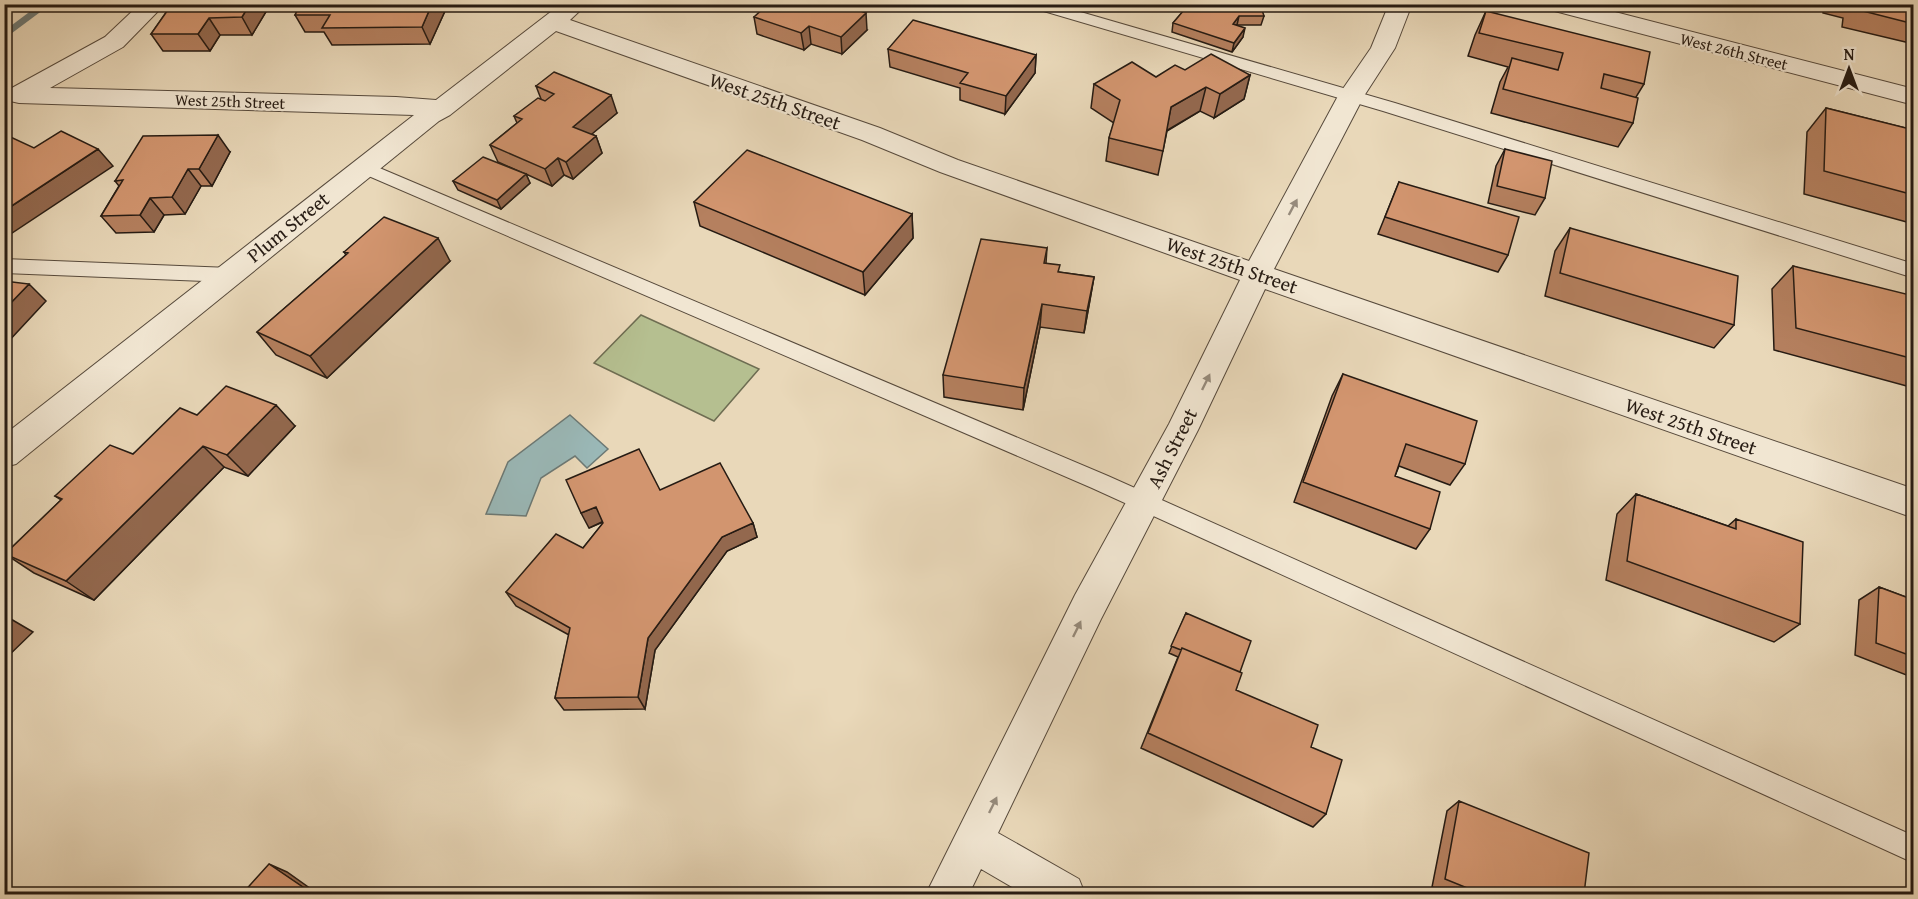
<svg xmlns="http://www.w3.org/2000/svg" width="1918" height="899" viewBox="0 0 1918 899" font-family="'Gentium Book Plus',serif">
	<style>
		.green { fill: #b5bf90; stroke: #6e6d52; stroke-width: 1.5 }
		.water { fill: #9ab8b7; stroke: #6c7975; stroke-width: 1.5 }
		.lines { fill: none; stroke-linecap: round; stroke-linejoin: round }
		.stream { fill: #6c7975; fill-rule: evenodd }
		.lane-casing { stroke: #574a3c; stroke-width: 2 }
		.street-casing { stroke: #574a3c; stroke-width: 2 }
		.lane { fill: #f1e6d2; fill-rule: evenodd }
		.street { fill: #f1e6d2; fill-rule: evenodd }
		.wall { fill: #b5805f; stroke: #261b13; stroke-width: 1.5 }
		.shaded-wall { fill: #93684e; stroke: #261b13; stroke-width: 1.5 }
		.building { fill: #d2956f; stroke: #261b13; stroke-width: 1.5 }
		.oneway { fill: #968b7c }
		.labels { text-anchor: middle; stroke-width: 4.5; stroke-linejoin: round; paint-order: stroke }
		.far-street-label { font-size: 16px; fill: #261b13; stroke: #f1e6d2 }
		.street-label { font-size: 20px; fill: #261b13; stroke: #f1e6d2 }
	</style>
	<rect width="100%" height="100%" fill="#e9d8b9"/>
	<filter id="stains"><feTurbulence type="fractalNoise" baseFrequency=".00333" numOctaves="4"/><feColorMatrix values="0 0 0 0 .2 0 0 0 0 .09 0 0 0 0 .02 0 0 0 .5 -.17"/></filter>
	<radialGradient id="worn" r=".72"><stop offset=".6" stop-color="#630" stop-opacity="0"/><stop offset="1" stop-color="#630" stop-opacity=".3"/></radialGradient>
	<path class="green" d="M641 315 759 369 714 421 594 363Z"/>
	<path class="water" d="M570 415 608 449 587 468 575 456 541 478 526 516 486 514 508 462Z"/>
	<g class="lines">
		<path class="stream" d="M40 4H51L4 39V31Z"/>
		<g class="lane-casing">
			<path id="lane" d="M1028 4H1053L1395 103 1914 264V278L1383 111 1030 7Z
				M363 161 1108 476 1914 836V863L1092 488 357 171 354 167 357 163Z
				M4 259 230 268 237 270 239 275 237 280 230 282 4 273Z"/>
		</g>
		<g class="street-casing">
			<path id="street" d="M140 4H165L123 47 50 88 396 97 436 100 561 4H587L570 20 880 128 958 160 1249 261 1338 96 1371 48 1389 4H1412L1395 48 1364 96 1274 269 1914 489V518L1265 289 1198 430 1101 619 998 833 1079 879 1085 894H1024L981 869 969 894H926L1075 595 1169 424 1240 280 940 172 862 140 556 31 450 115 439 121 16 464 4 467V435L414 115 19 103 10 101 6 95 10 89 105 37Z
				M1544 4H1584L1914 89V105L1547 9Z"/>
		</g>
		<use href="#lane" class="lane"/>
		<use href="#street" class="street"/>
	</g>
	<path class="wall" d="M172 4 270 5 252 35H220L210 51H163L151 34Z
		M301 4H442L445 11 430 44 332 45 324 32H305L295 15Z
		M1186 4H1254L1255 7 1264 16 1261 25H1237L1243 37 1232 52 1172 32 1173 23 1187 7Z
		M1754 4H1787L1783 11Z
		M1824 4H1914V44L1842 27 1843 18 1823 13Z
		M1486 11 1644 84 1636 97 1633 123 1618 147 1491 113 1500 82 1508 67 1468 56 1475 35Z
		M754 17 867 30 842 54 811 44 804 50 757 34Z
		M888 49 1036 55 1035 73 1005 114 960 100V88L890 67Z
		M1185 70 1250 75 1244 99 1214 118 1200 111 1167 131 1158 175 1106 161 1109 138 1114 123 1091 108 1094 84 1156 77Z
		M536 86 617 113 591 134 596 136 602 153 573 179 564 175 552 186 526 174 530 183 501 209 458 190 453 181 523 173 498 162 490 145 517 123 514 116 541 99Z
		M1826 108 1914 130V224L1804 194 1807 132Z
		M1505 149 1545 198 1535 215 1488 203 1496 166Z
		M230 152 212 186H201L185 214 164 215 154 232 116 233 101 216 119 186 115 181Z
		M1399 182 1508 255 1498 272 1378 234Z
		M694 202 912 214 913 238 865 295 700 226Z
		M1570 228 1734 325 1714 348 1545 296 1555 251Z
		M1047 248 1046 263 1059 272 1094 277 1084 333 1040 327 1023 410 944 397 943 375Z
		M344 252 450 261 327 378 276 355 257 332 346 255Z
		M1793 266 1914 309V388L1774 350 1772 289Z
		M1343 374 1465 464 1450 485 1399 466 1395 476 1430 529 1416 549 1294 502 1332 396Z
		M197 415 295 426 248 476 224 467 94 600 34 573 5 554 61 500 55 496 133 454Z
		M660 490 753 523 757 537 727 551 655 650 645 709 564 710 555 698 569 635 516 606 506 592 583 548 603 523V522L589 528Z
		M1636 494 1728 526 1736 519 1800 624 1774 642 1606 580 1617 514Z
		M1879 587 1914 600V678L1855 655 1859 600Z
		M1186 613 1240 672 1236 690 1311 747 1326 814 1313 827 1141 748 1178 657 1169 653Z
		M1459 801 1584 894H1449L1432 887 1447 811Z"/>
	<path class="shaded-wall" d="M250 4H270V5L252 35 242 17Z
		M432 4H442L445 11 430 44 422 27Z
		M866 13 867 30 842 54 841 37Z
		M1239 16 1237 25 1233 24Z
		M209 18 220 35 210 51 198 34Z
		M809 26 811 44 804 50 801 33Z
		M1245 28 1243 37 1232 52 1234 43Z
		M1036 55 1035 73 1005 114 1006 96Z
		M1250 75 1244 99 1214 118 1220 94Z
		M1206 87 1200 111 1166 131 1171 107Z
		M611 95 617 113 580 144 573 127Z
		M218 135 230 152 212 186 199 169Z
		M596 136 602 153 573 179 566 162Z
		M98 149 113 166 9 235 4 230V211Z
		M558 158 564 175 552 186 545 169Z
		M188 169 201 186 185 214 172 197Z
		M526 174 530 183 501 209 497 200Z
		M150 198 164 215 154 232 140 215Z
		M912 214 913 238 865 295 863 272Z
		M438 238 450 261 327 378 310 356Z
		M1094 277 1090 300 1084 333 1087 311Z
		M29 284 46 301 6 344 4 343V310Z
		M1042 304 1040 327 1023 410 1024 388Z
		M276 405 295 426 248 476 227 455Z
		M203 446 224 467 94 600 66 581Z
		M596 507 604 521 589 528 581 513Z
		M753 523 757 537 727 551 655 650 645 709 638 697 648 638 722 537Z
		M4 615 33 632 4 660Z
		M269 864 287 872 318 894H313Z"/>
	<path class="building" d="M172 4H250L242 17 209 18 198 34H151Z
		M301 4H432L422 27 322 28 330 15H295Z
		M768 4H842L866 13 841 37 809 26 801 33 754 17Z
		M1189 4H1254L1255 7H1261L1264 16H1239L1233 24 1245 28 1234 43 1173 23Z
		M1856 4H1914V24L1855 9Z
		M1486 11 1650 52 1644 84 1604 74 1601 88 1638 98 1633 123 1503 89 1512 58 1558 70 1563 53 1479 33Z
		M913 20 1036 55 1006 96 960 83 968 73 888 49Z
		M1211 54 1250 75 1220 94 1206 87 1171 107 1163 151 1109 138 1120 100 1094 84 1132 62 1156 77 1175 65 1185 70Z
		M554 72 611 95 573 127 596 136 566 162 558 158 545 169 490 145 522 119 514 116 538 98 545 101 554 94 536 86Z
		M1826 108 1914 130V195L1824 171Z
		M61 131 98 149 4 211V134L34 148Z
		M218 135 199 169H188L172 197 150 198 140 215 101 216 123 180 115 181 143 136Z
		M1505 149 1552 161 1545 198 1497 186Z
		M747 150 912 214 863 272 694 202Z
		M483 157 526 174 497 200 453 181Z
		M1399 182 1519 217 1508 255 1385 217Z
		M384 217 438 238 310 356 257 332 348 253 344 252Z
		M1570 228 1738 276 1734 325 1560 273Z
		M981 239 1047 248 1044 263 1060 265 1058 272 1094 277 1087 311 1042 304 1024 388 943 375Z
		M1793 266 1910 295 1912 309H1914V359L1796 328Z
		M4 281 29 284 4 310Z
		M1343 374 1477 421 1465 464 1406 444 1395 476 1440 492 1430 529 1303 482Z
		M226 386 276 405 227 455 203 446 66 581 5 554 62 499 55 496 110 445 133 454 180 408 197 415Z
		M639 449 660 490 720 463 753 523 722 537 648 638 638 697 555 698 570 628 506 592 556 534 583 548 603 523 596 507 581 513 566 480Z
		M1636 494 1736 529V519L1803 542 1800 624 1627 561Z
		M1879 587 1914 600V657L1876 643Z
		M1186 613 1251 641 1240 672 1182 648 1181 650 1171 646Z
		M1182 648 1242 673 1236 690 1318 725 1311 747 1342 760 1326 814 1148 733Z
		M1459 801 1589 853 1584 894H1482L1445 879Z
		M269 864 313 894H242Z"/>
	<defs><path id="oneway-solid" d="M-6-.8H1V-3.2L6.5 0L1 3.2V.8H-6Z" transform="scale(1.5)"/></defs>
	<g class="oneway">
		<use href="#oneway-solid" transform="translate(1293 207) rotate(-62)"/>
		<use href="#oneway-solid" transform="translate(1206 382) rotate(-64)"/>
		<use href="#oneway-solid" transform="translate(1077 629) rotate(-64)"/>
		<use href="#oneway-solid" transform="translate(993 805) rotate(-64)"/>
	</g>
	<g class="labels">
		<g class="far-street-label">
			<text transform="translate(1734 51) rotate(14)" y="6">West 26th Street</text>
			<text transform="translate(230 101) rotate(2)" y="6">West 25th Street</text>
		</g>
		<g class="street-label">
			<text transform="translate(775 101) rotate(19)" y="7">West 25th Street</text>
			<text transform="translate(288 227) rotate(-39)" y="7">Plum Street</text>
			<text transform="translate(1232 265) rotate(19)" y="7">West 25th Street</text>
			<text transform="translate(1691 426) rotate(19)" y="7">West 25th Street</text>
			<text transform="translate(1172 448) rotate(-63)" y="7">Ash Street</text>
		</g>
	</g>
	<rect width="1918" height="899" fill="none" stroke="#e9d8b9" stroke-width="24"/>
	<rect x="6" y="6" width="1906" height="887" fill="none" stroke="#261b13" stroke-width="3"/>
	<rect x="12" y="12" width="1894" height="875" fill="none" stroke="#261b13" stroke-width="1.5"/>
	<g transform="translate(1849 69)" stroke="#f1e6d2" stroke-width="4.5" paint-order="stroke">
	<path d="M0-4.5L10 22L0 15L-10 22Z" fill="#261b13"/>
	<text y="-9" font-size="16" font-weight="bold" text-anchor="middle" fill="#261b13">N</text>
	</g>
	<rect width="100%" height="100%" filter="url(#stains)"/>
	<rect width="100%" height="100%" fill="url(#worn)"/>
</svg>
